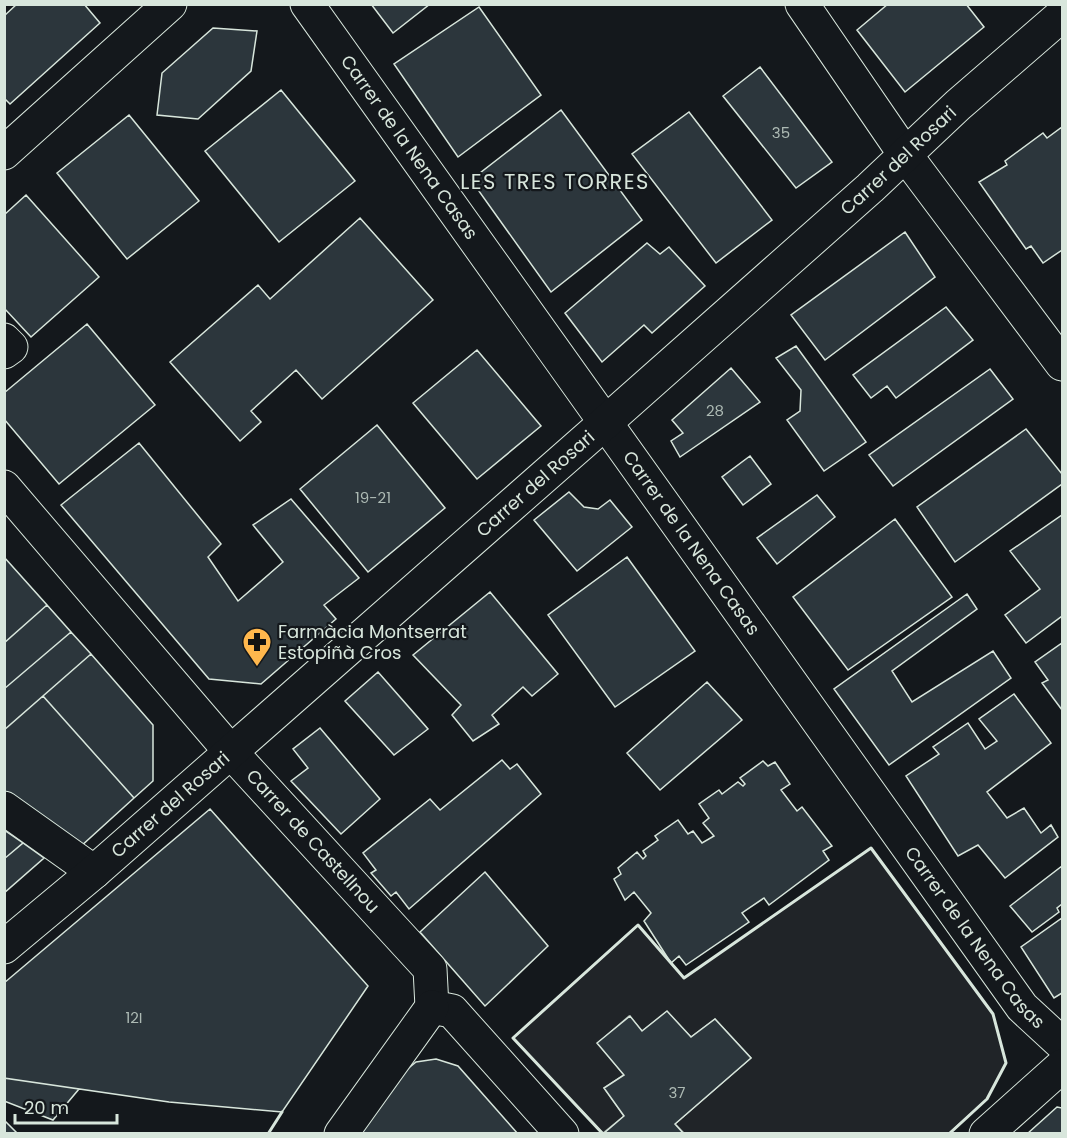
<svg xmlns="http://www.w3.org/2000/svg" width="1067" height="1138" viewBox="0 0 1067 1138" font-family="Poppins,sans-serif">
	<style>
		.green { fill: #202428; stroke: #939e99; stroke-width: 1.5 }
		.building { fill: #2c363c; stroke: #d8e6dc; stroke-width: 1.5 }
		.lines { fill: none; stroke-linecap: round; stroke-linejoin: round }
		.minor-casing { stroke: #d8e6dc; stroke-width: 35 }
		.minor { stroke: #14181c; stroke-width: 33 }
		.wall { stroke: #d8e6dc; stroke-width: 3 }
		.labels { text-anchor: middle; stroke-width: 4.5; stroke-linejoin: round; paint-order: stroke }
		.number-label { font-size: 15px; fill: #adbab4 }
		.street-label { font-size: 18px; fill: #d8e6dc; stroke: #14181c }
		.poi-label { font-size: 18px; fill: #d8e6dc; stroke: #14181c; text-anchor: start }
		.quarter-label { font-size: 21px; letter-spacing: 1.5px; fill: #d8e6dc; stroke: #14181c }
	</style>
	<rect width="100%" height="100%" fill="#14181c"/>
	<path class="green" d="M871 848 993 1014 1006 1063 987 1099 949 1133H684L675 1124 751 1058 715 1019 691 1037 667 1012 642 1031 629 1016 598 1043 624 1075 604 1088 624 1116 603 1133 513 1038 638 925 684 978Z"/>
	<path class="building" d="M17 4H84L100 23 10 104 4 98V16Z
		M371 4H430L393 33Z
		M888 4H966L984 27 905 92 857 30Z
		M479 7 541 95 458 157 394 64Z
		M213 28 257 31 251 71 198 119 157 115 162 73Z
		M760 67 832 162 796 188 723 96Z
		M281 90 355 181 279 242 205 151Z
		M561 110 642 220 551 292 471 180Z
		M689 112 772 220 716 263 632 154Z
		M129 115 199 201 127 259 57 173Z
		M1062 127V250L1043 263 1031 246 1026 249 979 182 1007 165 1005 161 1043 133 1047 138Z
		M26 195 99 277 31 337 4 308V215Z
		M360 218 433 300 322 399 296 370 251 411 261 422 240 441 170 362 258 285 270 299Z
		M905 232 935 277 825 360 791 315Z
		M647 243 660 254 669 247 705 286 652 333 644 325 602 362 565 313Z
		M946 307 973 340 896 398 887 386 871 398 853 375Z
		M87 324 155 405 59 484 4 419V393Z
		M796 346 866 442 824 471 787 420 800 411 801 390 776 358Z
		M477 350 541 426 477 479 413 403Z
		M731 368 760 402 680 457 671 441 683 433 672 420Z
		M990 369 1013 399 893 486 869 455Z
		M377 425 445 508 368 572 300 489Z
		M1026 429 1062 474V484L955 562 917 507Z
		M139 443 221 544 208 557 238 601 283 562 253 525 291 499 359 578 324 605 336 619 261 684 209 679 61 505Z
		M750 456 771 484 743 505 722 477Z
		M569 492 584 507 598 509 610 500 632 527 577 571 534 520Z
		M817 495 835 517 777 564 757 538Z
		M1062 515V616L1026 643 1005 615 1040 589 1010 551Z
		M895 519 952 597 848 670 793 597Z
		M4 557 47 605 4 643Z
		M627 557 695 651 615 707 548 615Z
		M490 592 558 674 532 696 523 687 492 715 499 724 473 741 452 715 461 705 413 655Z
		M967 594 977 609 892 671 912 702 993 651 1011 678 889 765 834 689Z
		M47 605 71 632 4 689V643Z
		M71 632 91 654 4 730V689Z
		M1062 643V710L1042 683 1048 680 1035 662Z
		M91 654 153 725V781L134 798 43 696Z
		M378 672 428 729 394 755 345 701Z
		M707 682 742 720 660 790 627 753Z
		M1014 694 1051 743 987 792 1007 818 1024 808 1041 833 1051 825 1058 837 1005 878 978 845 958 856 906 776 939 754 933 747 968 723 985 749 997 741 979 719Z
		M43 696 134 798 80 847 4 791V730Z
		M320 728 380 799 341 834 291 781 308 768 293 749Z
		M502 760 510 769 517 764 541 794 409 909 396 892 391 896 371 873 376 870 363 853 430 799 440 810Z
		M763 761 768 766 775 762 790 784 781 790 797 811 802 807 832 846 823 851 829 860 769 905 764 898 742 913 749 922 686 965 679 956 671 963 644 921 651 913 634 892 625 900 614 879 621 874 618 868 637 852 643 859 646 856 643 851 658 840 655 836 678 820 688 834 693 831 702 843 714 836 703 823 709 818 699 804 719 790 722 794 738 782 743 786 745 784 740 778Z
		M210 809 368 986 282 1112 169 1102 4 1078V983Z
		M4 830 23 843 4 859Z
		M23 843 44 858 4 893V859Z
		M1062 866V904L1057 908 1059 912 1032 932 1010 906Z
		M485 872 548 946 485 1006 420 932Z
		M1062 918V993L1054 998 1021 947Z
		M667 1011 691 1037 715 1019 751 1058 675 1124 684 1134H603L624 1116 604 1088 624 1075 597 1043 630 1016 642 1031Z
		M436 1059 458 1066 518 1134H357L393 1081 416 1062Z
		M4 1078 79 1089 53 1120 4 1101Z
		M1057 1107 1062 1108V1134H1027Z
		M4 1120 18 1134H4Z"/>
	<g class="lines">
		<g class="minor-casing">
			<g id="minor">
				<path id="s1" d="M307 4 1022 1007 1062 1044"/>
				<path d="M802 4 904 153 1062 364"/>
				<path d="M4 153 170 4"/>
				<path d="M4 340 11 347 4 352"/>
				<path id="s2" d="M4 487 230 751 430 969 432 1007"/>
				<path d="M4 808 94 872"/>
				<path id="s3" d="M4 947 94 872 606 422 870 188 958 105 1062 15"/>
				<path d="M432 1007 452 1011 562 1134"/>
				<path d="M341 1134 432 1007"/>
				<path d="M986 1134 1062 1066"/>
			</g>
		</g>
		<use href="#minor" class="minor"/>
		<path class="wall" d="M171 1134H176
			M268 1134 282 1112
			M603 1134 513 1038 638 925 684 978 871 848 993 1014 1006 1063 987 1099 949 1134"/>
	</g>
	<defs>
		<g id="pharmacy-pin" transform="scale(1.5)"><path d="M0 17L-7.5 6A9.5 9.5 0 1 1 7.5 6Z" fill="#ffb74d" stroke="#14181c"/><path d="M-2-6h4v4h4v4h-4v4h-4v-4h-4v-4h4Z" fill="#111"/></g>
	</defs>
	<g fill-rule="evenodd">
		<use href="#pharmacy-pin" x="257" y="642"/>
	</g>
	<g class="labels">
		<g class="number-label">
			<text x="781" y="138">35</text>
			<text x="715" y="416">28</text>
			<text x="373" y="503">19-21</text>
			<text x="134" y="1023">12I</text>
			<text x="677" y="1098">37</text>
		</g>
		<g class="street-label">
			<text dy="6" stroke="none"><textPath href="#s1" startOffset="176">Carrer de la Nena Casas</textPath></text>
			<text dy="6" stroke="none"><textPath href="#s3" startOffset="1191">Carrer del Rosari</textPath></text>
			<text dy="6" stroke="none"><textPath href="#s3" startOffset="705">Carrer del Rosari</textPath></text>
			<text dy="6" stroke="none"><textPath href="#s1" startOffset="662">Carrer de la Nena Casas</textPath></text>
			<text dy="6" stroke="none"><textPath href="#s3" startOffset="219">Carrer del Rosari</textPath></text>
			<text dy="6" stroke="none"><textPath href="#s2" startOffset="470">Carrer de Castellnou</textPath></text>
			<text dy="6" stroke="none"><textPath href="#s1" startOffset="1148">Carrer de la Nena Casas</textPath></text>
		</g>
		<g class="poi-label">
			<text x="278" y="638">Farmàcia Montserrat<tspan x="278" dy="21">Estopiñà Cros</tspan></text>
		</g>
		<g class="quarter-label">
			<text x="555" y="189">LES TRES TORRES</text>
		</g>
	</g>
	<rect width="1067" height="1138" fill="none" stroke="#d8e6dc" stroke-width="12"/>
	<path d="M15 1114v9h102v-9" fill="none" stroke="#d8e6dc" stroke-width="3"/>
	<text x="24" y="1114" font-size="18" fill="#d8e6dc" stroke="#14181c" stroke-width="4.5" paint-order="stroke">20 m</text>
</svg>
